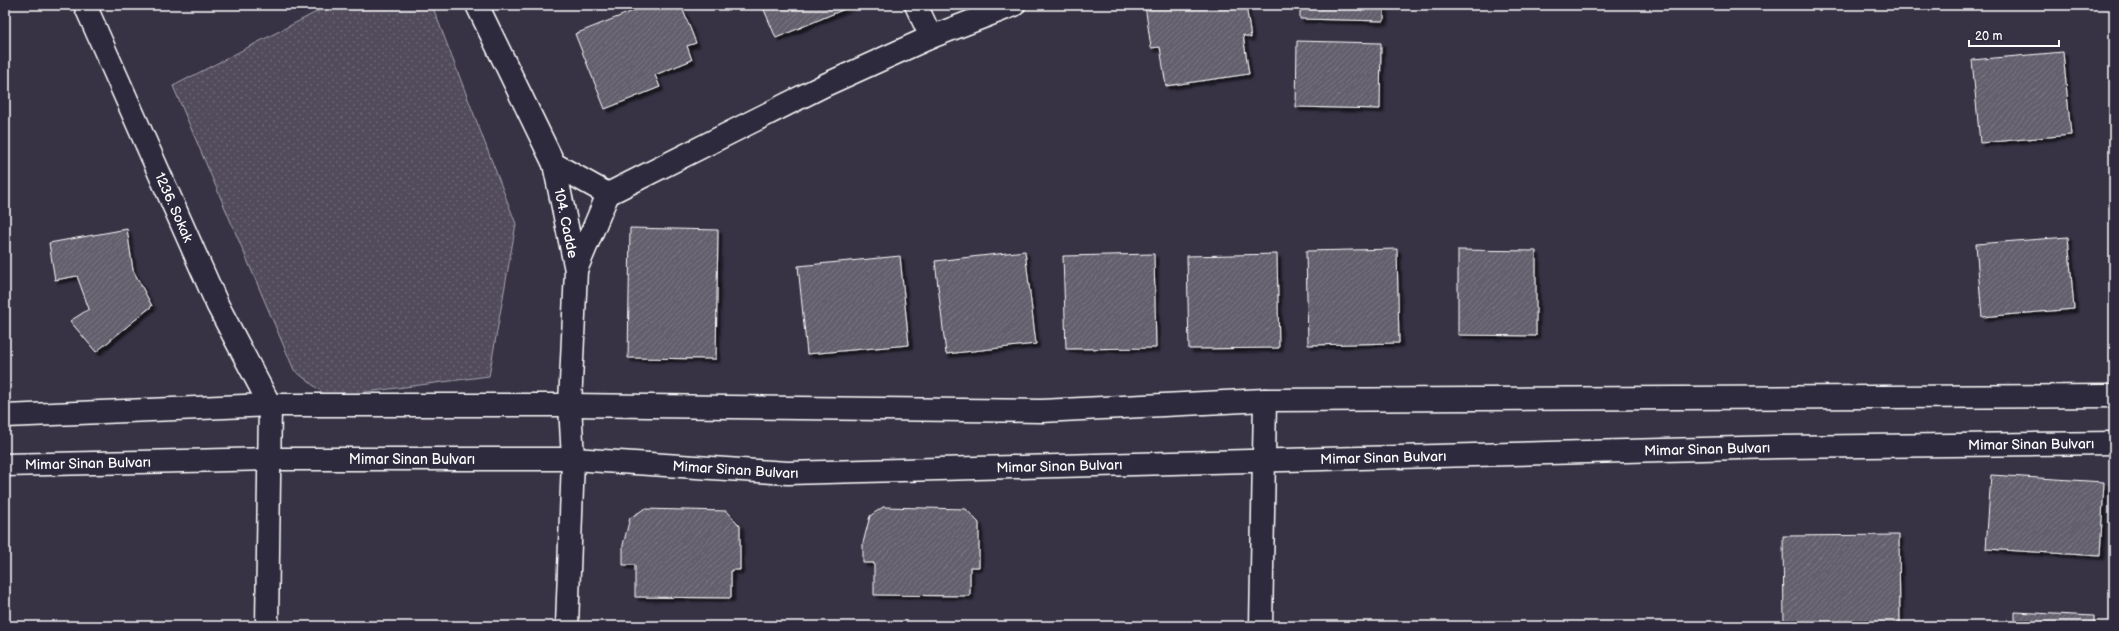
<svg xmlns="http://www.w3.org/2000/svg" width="2119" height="631" viewBox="0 0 2119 631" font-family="'Balsamiq Sans',sans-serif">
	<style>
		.park { fill: url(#park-dots); stroke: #a8a6ae }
		.building { fill: url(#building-hatch); stroke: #fff; filter: url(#shadow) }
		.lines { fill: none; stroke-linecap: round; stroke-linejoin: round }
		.minor-casing { stroke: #fff; stroke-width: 25 }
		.secondary-casing { stroke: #fff; stroke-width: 25 }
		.minor { stroke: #2f2a3d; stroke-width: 22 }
		.secondary { stroke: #2f2a3d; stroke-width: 22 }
		.labels { text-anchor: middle; stroke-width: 4; stroke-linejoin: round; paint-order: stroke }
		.street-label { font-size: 14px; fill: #fff; stroke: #2f2a3d }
	</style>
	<defs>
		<pattern id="park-dots" width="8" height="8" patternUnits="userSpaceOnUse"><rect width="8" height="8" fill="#514c5c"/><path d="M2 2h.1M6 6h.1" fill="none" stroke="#6b6774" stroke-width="1.8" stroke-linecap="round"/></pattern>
		<pattern id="building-hatch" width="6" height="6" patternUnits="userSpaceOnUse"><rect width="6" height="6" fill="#635f6d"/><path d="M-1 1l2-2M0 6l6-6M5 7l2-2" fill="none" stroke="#7a7783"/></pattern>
		<filter id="shadow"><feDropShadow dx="3.5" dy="3.5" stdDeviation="1" flood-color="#0009"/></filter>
	</defs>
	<rect width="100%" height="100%" fill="#373345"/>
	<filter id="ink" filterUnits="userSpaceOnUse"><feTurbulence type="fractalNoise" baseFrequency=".025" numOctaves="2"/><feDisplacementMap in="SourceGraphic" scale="8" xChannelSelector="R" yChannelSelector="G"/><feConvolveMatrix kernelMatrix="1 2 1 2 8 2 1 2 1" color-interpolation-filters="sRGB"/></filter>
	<g filter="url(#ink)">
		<path class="park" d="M330 5H432L516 224 489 376 328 397 294 370 173 86Z"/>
		<path class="building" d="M648 5H681L696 43 687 46 692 60 655 75 660 87 605 109 575 34Z
			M762 5H854L776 38Z
			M1145 5H1246L1251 38 1243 35 1249 74 1166 86 1160 47 1151 48Z
			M1300 5H1384V21L1300 19Z
			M1297 41 1381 43 1380 109 1296 107Z
			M2063 52 2071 135 1980 143 1972 60Z
			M630 228 718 230 716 359 628 358Z
			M127 229 133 270 152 306 96 352 70 321 89 309 77 276 55 280 49 243Z
			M2068 237 2074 309 1982 317 1976 244Z
			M1397 249 1399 343 1308 345 1306 251Z
			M1458 250 1536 251V336L1458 335Z
			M1025 251 1036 344 946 354 935 261Z
			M1154 254 1156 348 1066 349 1063 256Z
			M1277 254 1279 348 1189 349 1187 256Z
			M900 256 909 345 807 354 798 266Z
			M1991 475 2104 482 2100 556 1986 549Z
			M883 507 966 509 979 523V567H970V596L874 595V563H863V543L870 516Z
			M644 509 727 511 740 526V570H731V598L635 597V565H623V545L630 518Z
			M1899 535 1900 624H1784L1783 536Z
			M2015 612 2094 616V626H2015Z"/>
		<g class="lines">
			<g class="minor-casing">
				<g id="minor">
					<path id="s1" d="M85 5 218 306 270 405 267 626"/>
					<path id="s2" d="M477 5 554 164 576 270 570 405 573 459 567 626"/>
					<path d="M916 5 931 37"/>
					<path d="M554 164 608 194 576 270"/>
					<path d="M608 194 825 85 931 37 1014 5"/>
					<path d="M1261 626 1265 400"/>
				</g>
			</g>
			<g class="secondary-casing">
				<g id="secondary">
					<path d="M5 416 270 405H570L1041 411 1265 400 2114 396"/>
					<path id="s3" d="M5 465 270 459H573L788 473 1779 447 2114 443"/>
				</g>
			</g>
			<use href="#minor" class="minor"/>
			<use href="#secondary" class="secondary"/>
		</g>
	</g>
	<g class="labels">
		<g class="street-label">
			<text dy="5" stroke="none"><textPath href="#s1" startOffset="221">1236. Sokak</textPath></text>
			<text dy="5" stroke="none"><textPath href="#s2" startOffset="237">104. Cadde</textPath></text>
			<text dy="5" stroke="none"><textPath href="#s3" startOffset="2027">Mimar Sinan Bulvarı</textPath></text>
			<text dy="5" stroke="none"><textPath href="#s3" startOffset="1703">Mimar Sinan Bulvarı</textPath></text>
			<text dy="5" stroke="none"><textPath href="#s3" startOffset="1379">Mimar Sinan Bulvarı</textPath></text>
			<text dy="5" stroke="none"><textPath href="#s3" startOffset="407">Mimar Sinan Bulvarı</textPath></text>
			<text dy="5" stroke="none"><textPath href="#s3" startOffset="83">Mimar Sinan Bulvarı</textPath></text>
			<text dy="5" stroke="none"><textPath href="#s3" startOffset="1055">Mimar Sinan Bulvarı</textPath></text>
			<text dy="5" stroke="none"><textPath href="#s3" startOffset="731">Mimar Sinan Bulvarı</textPath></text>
		</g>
	</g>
	<rect width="2119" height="631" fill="none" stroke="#2f2a3d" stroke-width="20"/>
	<rect x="10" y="10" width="2099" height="611" fill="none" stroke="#fff" stroke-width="1.5" filter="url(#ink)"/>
	<path d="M1969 40v6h90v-6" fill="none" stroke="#ffffff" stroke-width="2"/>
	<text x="1975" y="40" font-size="12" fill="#ffffff" stroke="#2f2a3d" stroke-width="3" paint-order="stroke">20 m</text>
</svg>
